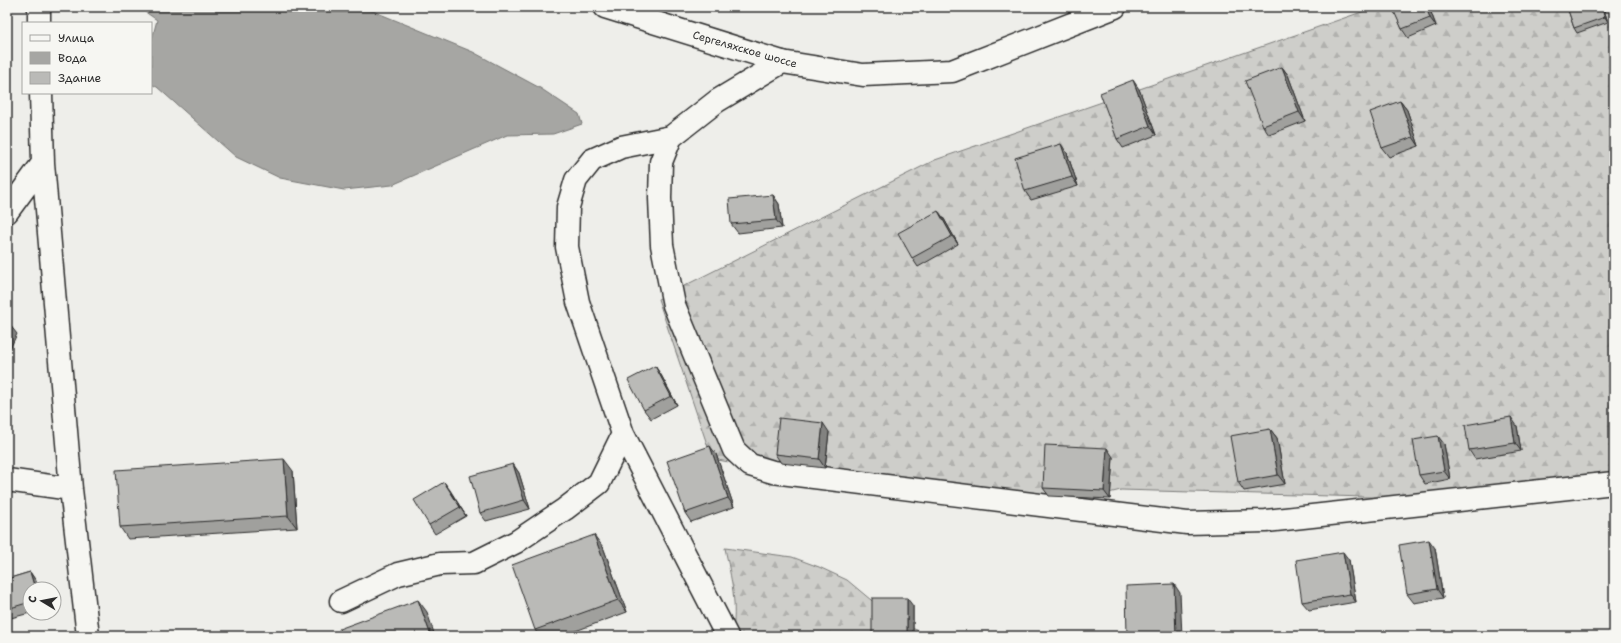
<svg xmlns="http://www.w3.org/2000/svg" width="1621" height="643" viewBox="0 0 1621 643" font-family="'Shantell Sans',sans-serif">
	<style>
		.forest { fill: url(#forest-firs); stroke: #7c7c7a }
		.water { fill: #a6a6a3; stroke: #757573 }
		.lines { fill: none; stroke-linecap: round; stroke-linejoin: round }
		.minor-casing { stroke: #2b2b2b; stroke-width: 25 }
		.major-casing { stroke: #2b2b2b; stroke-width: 25 }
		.minor { stroke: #f6f6f2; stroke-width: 22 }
		.major { stroke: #f6f6f2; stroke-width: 22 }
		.wall { fill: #a0a09d; stroke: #2b2b2b }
		.shaded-wall { fill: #828280; stroke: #2b2b2b }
		.building { fill: #babab7; stroke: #2b2b2b }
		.labels { text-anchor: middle; stroke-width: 3.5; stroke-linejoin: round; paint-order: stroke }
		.street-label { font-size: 11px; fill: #2b2b2b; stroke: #f6f6f2 }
	</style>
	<defs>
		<pattern id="forest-firs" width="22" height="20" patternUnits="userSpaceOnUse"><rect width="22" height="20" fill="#cececa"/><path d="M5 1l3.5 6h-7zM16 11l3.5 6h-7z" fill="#b1b1ae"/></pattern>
	</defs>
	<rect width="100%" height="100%" fill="#eeeeea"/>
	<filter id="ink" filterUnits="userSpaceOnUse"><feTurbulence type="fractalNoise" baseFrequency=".025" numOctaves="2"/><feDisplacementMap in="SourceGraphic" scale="8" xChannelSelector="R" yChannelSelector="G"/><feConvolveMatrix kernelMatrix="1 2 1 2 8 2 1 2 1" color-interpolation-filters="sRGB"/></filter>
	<g filter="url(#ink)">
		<path class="forest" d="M1376 7H1614V491L1401 498 1121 490 1058 505 953 502 712 459 658 299 935 160Z
			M725 548 792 557 819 567 847 580 895 620 925 634 936 636H732C738 606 731 577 725 548Z"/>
		<path class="water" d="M138 7H363L473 52 540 88 579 114 582 124 553 134 507 135 392 185 344 190 280 178 236 157 157 87 151 84V43L157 20Z"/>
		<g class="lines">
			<g class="minor-casing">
				<path id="minor" d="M39 7V23
					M782 62 717 101 671 137 661 162 660 198 662 245 674 305 734 450 750 465 773 472 1187 523 1266 521 1614 483
					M41 93 43 163 71 489 88 636
					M671 137 621 147 592 160 576 180 568 207 567 247 578 302 623 434 727 636
					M7 212 43 163
					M7 480 71 489
					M341 601 398 574 440 564 474 563 516 542 565 509 599 483 623 434"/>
			</g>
			<g class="major-casing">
				<path id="major" d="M605 7 782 62 863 75 952 71 1115 7"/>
			</g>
			<use href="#minor" class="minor"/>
			<use href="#major" class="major"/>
		</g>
		<path class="wall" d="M1393 7H1429L1436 26 1408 38 1402 29Z
			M1567 7H1603L1608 22 1577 33 1574 28Z
			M1282 67 1288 75 1305 121 1269 135 1263 126Z
			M1139 89 1156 135 1123 148 1117 139Z
			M1400 101 1407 110 1419 146 1389 157 1382 148Z
			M1067 153 1078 186 1031 200 1025 191Z
			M773 195 779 204 782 228 738 233 731 224Z
			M938 211 944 219 958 244 918 267 912 258Z
			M655 366 661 375 677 405 651 419 644 410Z
			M1517 426 1521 451 1475 459 1469 450Z
			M1270 429 1277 438 1285 484 1244 491 1238 482Z
			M829 432 825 468 781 463 775 454Z
			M1444 444 1450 479 1425 484 1419 475Z
			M716 454 734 507 691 522 685 513Z
			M1113 457 1110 499 1049 496 1043 488Z
			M513 464 519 473 530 509 486 521 480 513Z
			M293 471 297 528 128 539 120 527Z
			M444 482 466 516 435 534 429 525Z
			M603 547 627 612 562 636H539L535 630Z
			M1435 548 1443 598 1414 603 1407 594Z
			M1349 560 1356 602 1309 610 1302 602Z
			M30 572 36 581 30 589V613L7 619V579Z
			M913 606V636H873L872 635Z"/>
		<path class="shaded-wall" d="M1426 7H1429L1436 26 1430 18Z
			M1601 7H1603L1608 22 1605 17Z
			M1282 67 1288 75 1305 121 1299 112Z
			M1133 80 1139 89 1156 135 1150 126Z
			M1400 101 1407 110 1419 146 1413 137Z
			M1061 144 1067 153 1078 186 1072 177Z
			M773 195 779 204 782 228 776 220Z
			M938 211 944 219 958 244 952 236Z
			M10 325 17 334 7 355V333Z
			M655 366 661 375 677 405 671 396Z
			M1511 417 1517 426 1521 451 1515 443Z
			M823 423 829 432 825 468 819 459Z
			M1270 429 1277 438 1285 484 1278 475Z
			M1438 436 1444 444 1450 479 1444 471Z
			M710 446 716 454 734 507 728 498Z
			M1107 448 1113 457 1110 499 1104 491Z
			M284 459 293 471 297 528 288 516Z
			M513 464 519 473 530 509 524 500Z
			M444 482 450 490 466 516 460 507Z
			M594 535 603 547 627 612 618 600Z
			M1429 540 1435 548 1443 598 1437 589Z
			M1343 552 1349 560 1356 602 1350 594Z
			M30 572 36 581 38 589H35Z
			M1174 584 1180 593 1182 636H1176Z
			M907 598 913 606V636H908L907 635Z
			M418 600 427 612 435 636H431Z"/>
		<path class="building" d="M1392 7H1426L1430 18 1402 29Z
			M1567 7H1601L1605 17 1574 28Z
			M1282 67 1299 112 1263 126 1245 81Z
			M1133 80 1150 126 1117 139 1100 93Z
			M1400 101 1413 137 1382 148 1370 112Z
			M1061 144 1072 177 1025 191 1015 158Z
			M773 195 776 220 731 224 729 199Z
			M938 211 952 236 912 258 898 233Z
			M7 323 10 325 7 333Z
			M655 366 671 396 644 410 628 380Z
			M1511 417 1515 443 1469 450 1465 425Z
			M779 418 823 423 819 459 775 454Z
			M1270 429 1278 475 1238 482 1230 436Z
			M1438 436 1444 471 1419 475 1413 440Z
			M1045 445 1107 448 1104 491 1043 488Z
			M710 446 728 498 685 513 667 461Z
			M284 459 288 516 120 527 116 470Z
			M513 464 524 500 480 513 470 476Z
			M444 482 460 507 429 525 414 500Z
			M594 535 618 600 535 630 512 565Z
			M1429 540 1437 589 1407 594 1399 545Z
			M1343 552 1350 594 1302 602 1296 560Z
			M30 572 35 589H30V602L7 609V579Z
			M1174 584 1176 636H1127L1126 586Z
			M872 598H907V635H872Z
			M418 600 431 636H342L339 629Z"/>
	</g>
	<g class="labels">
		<g class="street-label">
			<text transform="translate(745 49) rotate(16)" y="4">Сергеляхское шоссе</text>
		</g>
	</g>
	<rect width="1621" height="643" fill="none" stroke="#f6f6f2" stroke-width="24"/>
	<rect x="12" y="12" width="1597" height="619" fill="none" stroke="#2b2b2b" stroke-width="1.5" filter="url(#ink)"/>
	<rect x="22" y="22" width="130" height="72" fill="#f6f6f2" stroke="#a5a5a2"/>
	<rect x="30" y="35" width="20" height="6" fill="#f6f6f2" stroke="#a5a5a2"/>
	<text x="58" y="42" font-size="12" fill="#2b2b2b">Улица</text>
	<rect x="30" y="52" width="20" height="12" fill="#a6a6a3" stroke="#a5a5a2"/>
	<text x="58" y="62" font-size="12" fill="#2b2b2b">Вода</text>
	<rect x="30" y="72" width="20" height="12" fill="#babab7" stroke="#a5a5a2"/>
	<text x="58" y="82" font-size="12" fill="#2b2b2b">Здание</text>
	<g transform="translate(42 601) rotate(280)"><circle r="19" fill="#f6f6f2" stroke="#a5a5a2"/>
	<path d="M0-3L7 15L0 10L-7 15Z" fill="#2b2b2b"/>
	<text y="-6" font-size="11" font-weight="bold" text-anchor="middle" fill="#2b2b2b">С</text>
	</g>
</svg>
